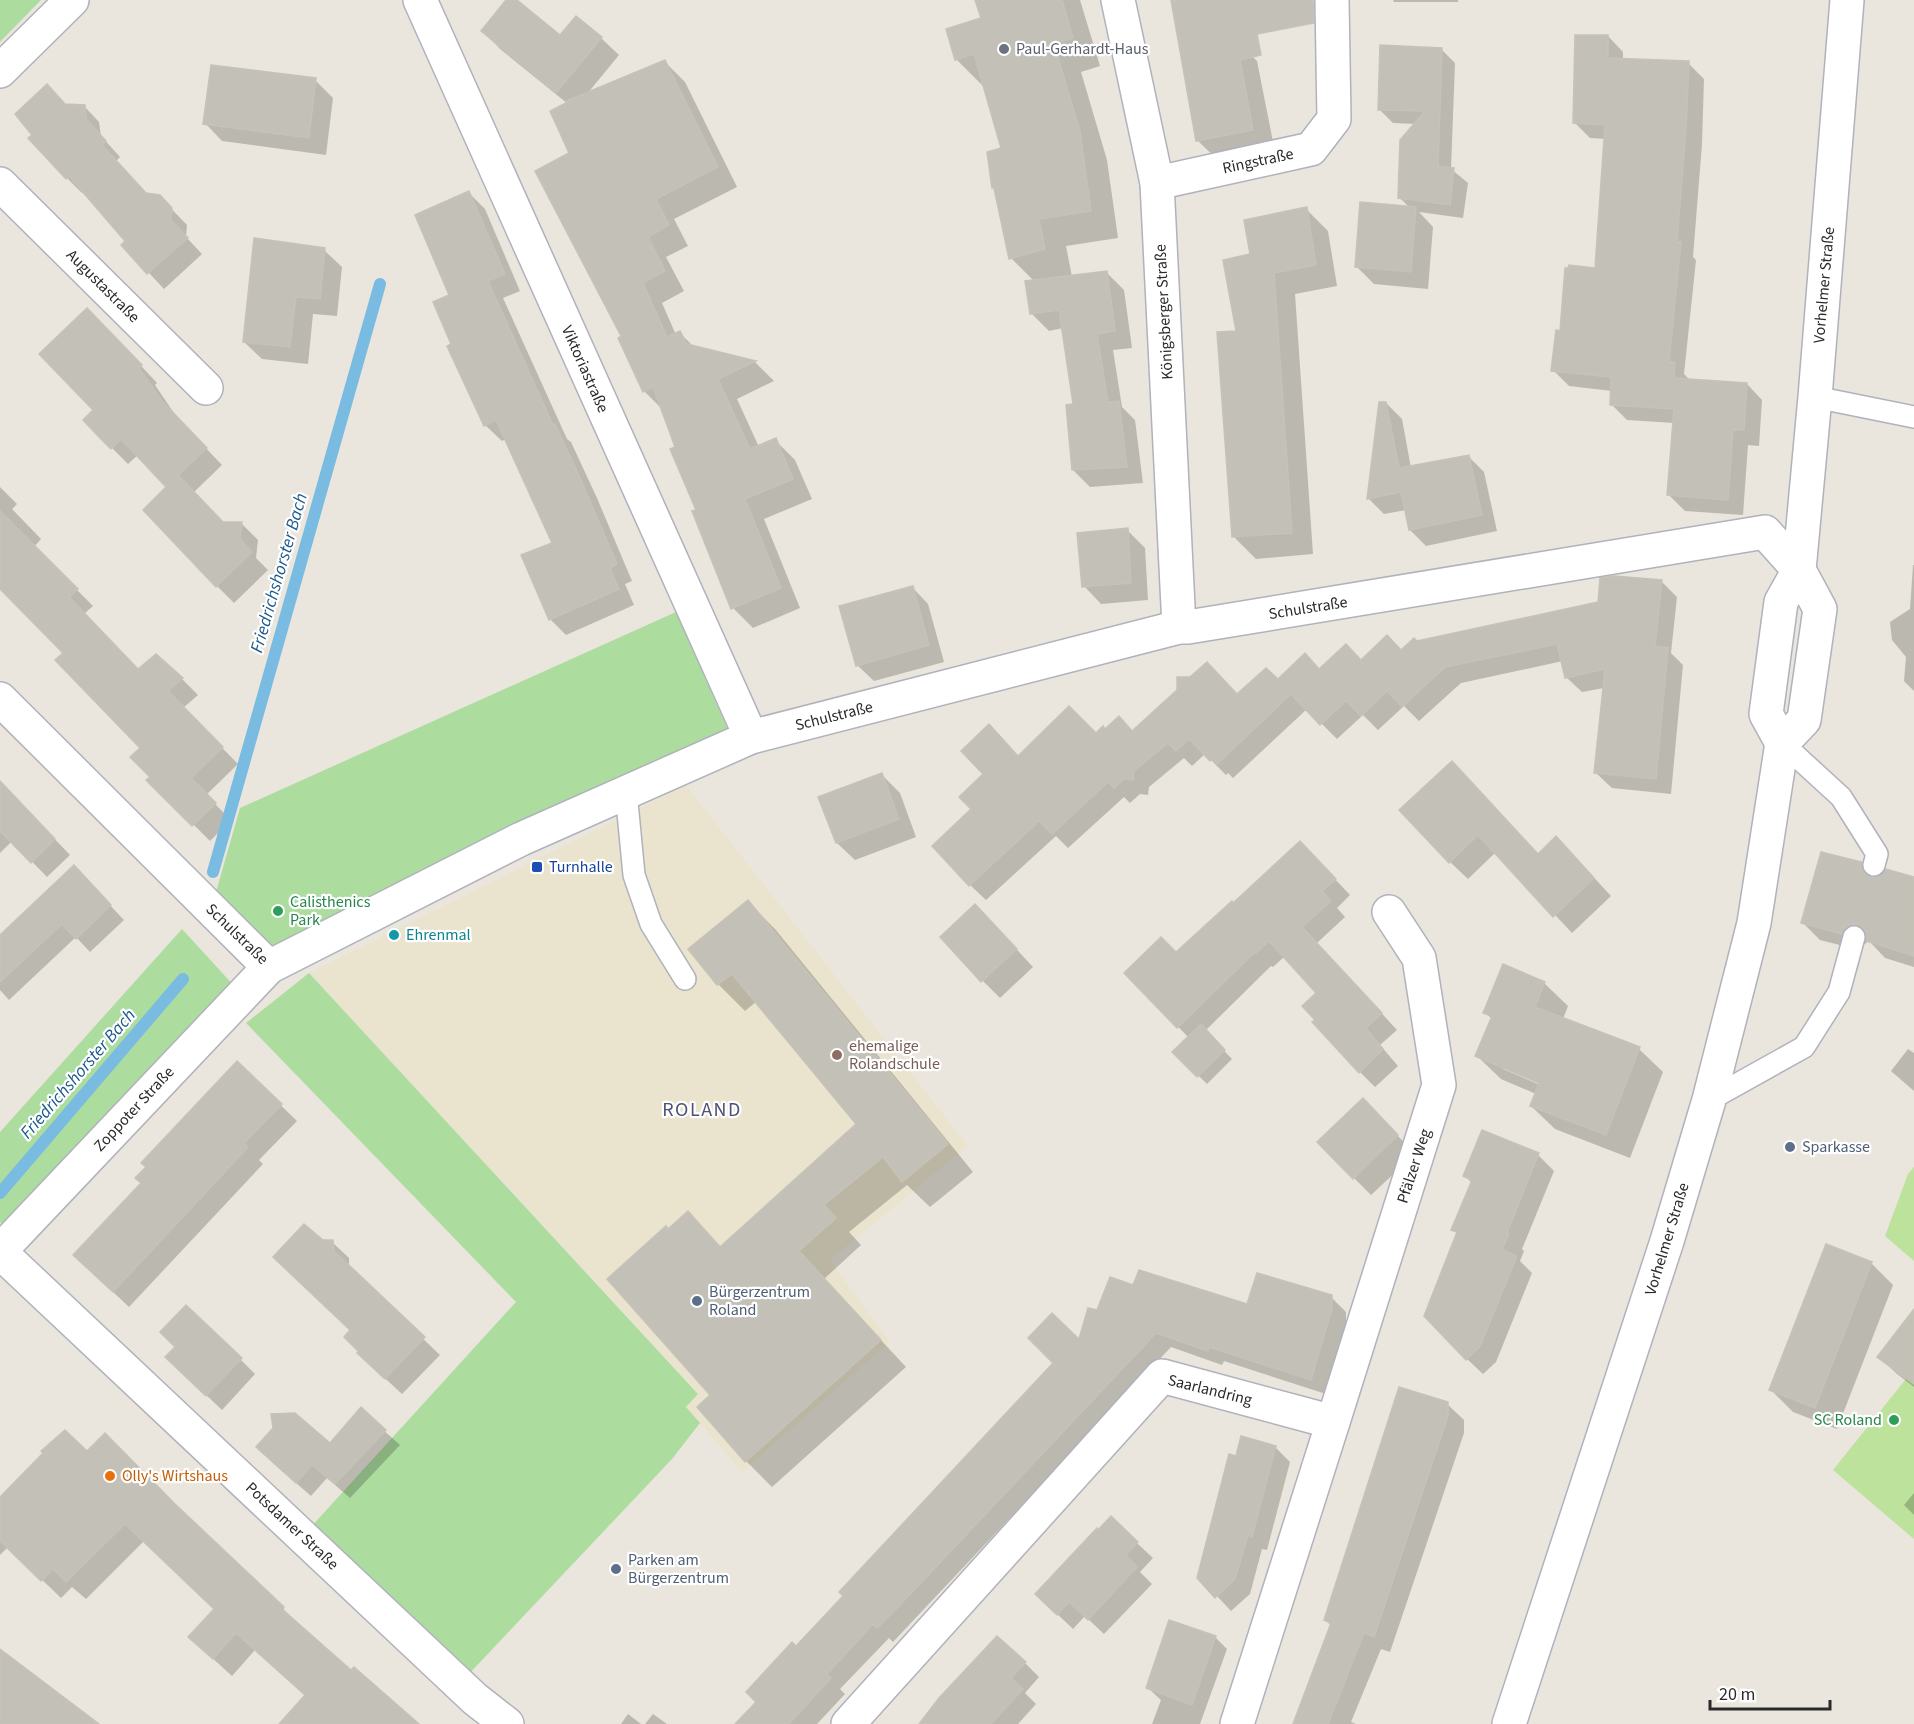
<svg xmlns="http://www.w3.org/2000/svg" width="1914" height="1724" viewBox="0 0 1914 1724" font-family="'Source Sans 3',sans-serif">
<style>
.education{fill:#eae4ce}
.green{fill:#addc9f}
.pitch{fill:#bce29b}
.shadow{fill:#0003;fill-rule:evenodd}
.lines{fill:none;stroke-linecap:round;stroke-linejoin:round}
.stream{stroke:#7abbe2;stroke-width:12}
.building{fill:#c3c0b8;stroke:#c6c2b7;stroke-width:1.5}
.service-casing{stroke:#b0b2bc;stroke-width:24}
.minor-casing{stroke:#b0b2bc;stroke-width:36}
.secondary-casing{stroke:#b0b2bc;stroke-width:36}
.service{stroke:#fff;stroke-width:21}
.minor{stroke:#fff;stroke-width:33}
.secondary{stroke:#fff;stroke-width:33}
.worship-dot{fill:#6b7280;stroke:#fff;stroke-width:2}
.transit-dot{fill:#1a4fb4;stroke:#fff;stroke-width:2}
.leisure-dot{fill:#2e9e5b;stroke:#fff;stroke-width:2}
.culture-dot{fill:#0f9aa8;stroke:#fff;stroke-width:2}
.education-dot{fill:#8d6e63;stroke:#fff;stroke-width:2}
.service-dot{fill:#5c6f8a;stroke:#fff;stroke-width:2}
.food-dot{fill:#e8710a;stroke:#fff;stroke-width:2}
.labels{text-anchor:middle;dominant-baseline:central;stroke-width:4.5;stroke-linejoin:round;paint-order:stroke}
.worship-label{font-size:16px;fill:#5b616d;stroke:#fff;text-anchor:start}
.street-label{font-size:16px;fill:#2a2a2a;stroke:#fff}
.transit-label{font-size:16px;fill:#164399;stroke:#fff;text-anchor:start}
.leisure-label{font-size:16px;fill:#27864d;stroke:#fff;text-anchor:start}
.culture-label{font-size:16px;fill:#0d838f;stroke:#fff;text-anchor:start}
.education-label{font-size:16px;fill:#785e54;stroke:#fff;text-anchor:start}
.service-label{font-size:16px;fill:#4e5e75;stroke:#fff;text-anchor:start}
.food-label{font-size:16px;fill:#c56008;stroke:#fff;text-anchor:start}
.water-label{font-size:18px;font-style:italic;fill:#1a598d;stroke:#fff}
.quarter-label{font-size:20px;letter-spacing:1.5px;fill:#4f5176;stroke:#fff}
</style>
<rect width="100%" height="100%" fill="#eae6dd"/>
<polygon class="education" points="686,785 968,1146 830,1260 890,1342 742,1472 686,1407 698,1393 309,973"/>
<g class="green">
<polygon points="0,0 41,0 0,42"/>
<polygon points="676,612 730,734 270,956 214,899 240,808"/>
<polygon points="182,929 236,988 7,1229 0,1222 0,1132"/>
<polygon points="309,973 698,1394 686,1407 700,1423 672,1459 467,1676 310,1528 516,1302 246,1023"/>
</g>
<g class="pitch">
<polygon points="1914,1167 1914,1261 1885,1236 1908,1174"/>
<polygon points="1914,1369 1914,1539 1833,1470"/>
</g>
<g class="shadow">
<polygon points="507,0 514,0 561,38 601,38 619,55 587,94 665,62 685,82 737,187 674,219 688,246 666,257 684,291 662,303 676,335 680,333 694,347 755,362 774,381 737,399 759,447 775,440 795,460 812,499 764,519 800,608 753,628 733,608 662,409 644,391 623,337 571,154 568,104 500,49 483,31"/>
<polygon points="977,0 1080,0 1100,66 1081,72 1107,160 1118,238 1066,246 1072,277 1107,273 1124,290 1132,348 1113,350 1122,407 1135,420 1143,483 1090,487 1073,470 1075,406 1063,328 1049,331 1032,314 1034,281 1011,258 996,191 993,187 1003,149 984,87 956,59 983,19"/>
<polygon points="1173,0 1261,0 1250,54 1257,61 1275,152 1220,162 1197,140"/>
<polygon points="1393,0 1458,0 1458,2 1394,2"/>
<polygon points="1608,36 1623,52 1623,60 1688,63 1704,79 1702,144 1693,257 1696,260 1684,374 1690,380 1747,384 1762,400 1759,446 1748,445 1743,515 1685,511 1669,495 1674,423 1627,420 1611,404 1612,391 1569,386 1553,370 1561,333 1596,269 1606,139 1590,138 1574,122"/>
<polygon points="1441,49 1455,63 1451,169 1468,183 1463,218 1419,212 1433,227 1428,289 1374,284 1356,266 1410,208 1400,198 1416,124 1393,123 1379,109"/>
<polygon points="315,80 333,98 326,155 222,141 205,123"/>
<polygon points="66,106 84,106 99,122 101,136 120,157 116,161 147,194 159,196 187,225 186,237 202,254 164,289 123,245 128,241 84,191 82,193 67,178"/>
<polygon points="469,193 485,209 520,291 503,298 567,439 571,442 597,498 632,581 625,584 634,605 566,635 550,619 554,543 506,439 502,441 485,425 453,345 451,296"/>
<polygon points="1306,209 1328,231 1337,286 1295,294 1313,554 1256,559 1234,537 1238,332 1252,255"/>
<polygon points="324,250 342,267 337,316 313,314 308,364 262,359 244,342"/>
<polygon points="104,326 157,383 155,385 178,419 222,465 193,493 223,523 241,523 258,540 256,558 268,570 234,603 217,586 168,487 138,455 128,464 100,436 95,410"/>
<polygon points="1386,403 1402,419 1411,468 1468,456 1484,472 1497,531 1426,546 1410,530 1406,510 1384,514 1368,498"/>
<polygon points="0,487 17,504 12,509 41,539 34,547 93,606 84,614 138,670 182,679 198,695 183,708 238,764 206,795 231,820 210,841 149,780 152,777 142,748 65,653 0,587"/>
<polygon points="1127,530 1145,548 1148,600 1101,604 1084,586"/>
<polygon points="1913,565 1914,565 1914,691 1904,681 1906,657 1892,640 1890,622 1910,609"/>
<polygon points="1662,582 1677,597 1671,653 1683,665 1671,794 1612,788 1596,773 1604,688 1582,692 1566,677 1563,661 1461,683 1419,721 1404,706 1378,730 1363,715 1337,739 1307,709 1233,778 1228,773 1226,775 1205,754 1192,766 1184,758 1149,787 1148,795 1140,794 1130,803 1124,797 1068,848 1056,836 986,900 970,885 973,809 1018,757 1105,731 1133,733 1278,681 1401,652 1417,643 1599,604"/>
<polygon points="912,587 928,604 944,662 874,681 857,665"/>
<polygon points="1452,763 1538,855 1574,856 1611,896 1572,933 1496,852 1468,879 1450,862"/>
<polygon points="882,775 900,793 916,837 855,860 837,843"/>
<polygon points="0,791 20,803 70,855 47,877 12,841 0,853"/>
<polygon points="1315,858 1350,895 1337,908 1345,917 1317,943 1397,1030 1380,1045 1398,1066 1375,1087 1360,1072 1317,1020 1318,993 1285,956 1273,967 1271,966 1205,1031 1232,1059 1207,1084 1174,1052 1189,1038 1126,973 1176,954 1234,905"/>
<polygon points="1861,864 1876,879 1914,879 1914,967 1885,958 1869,941 1862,946 1859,950 1820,940 1802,922"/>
<polygon points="87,881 124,920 90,952 76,937 9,1000 0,990 0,938"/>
<polygon points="748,902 775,929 973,1172 930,1207 907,1185 849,1232 861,1245 824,1279 906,1367 772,1487 746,1461 712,1395 668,1231 688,1213 721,1247 858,1125 757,1001 745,1011 718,984 690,950"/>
<polygon points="993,924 1033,967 1000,998 982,980"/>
<path d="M1544,983L1568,1006L1563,1019L1639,1049L1663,1072L1630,1158L1555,1129L1531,1106L1536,1094L1501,1079L1477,1056L1492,1019L1485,1012ZM1503,1066L1546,1084L1545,1087L1503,1069Z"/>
<polygon points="1908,1049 1914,1053 1914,1091 1891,1071"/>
<polygon points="237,1063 297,1121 259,1160 263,1164 129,1307 91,1271 143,1183"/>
<polygon points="1381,1118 1415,1154 1371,1195 1354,1178"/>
<polygon points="1538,1155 1554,1171 1522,1249 1524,1251 1520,1261 1532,1273 1496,1362 1483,1374 1467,1359 1458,1234 1453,1229 1472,1183 1465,1176"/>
<polygon points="322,1242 332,1242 349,1258 349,1268 440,1355 402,1394 376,1370 352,1331"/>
<polygon points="1871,1263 1893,1285 1837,1429 1793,1412 1771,1390"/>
<polygon points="1134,1287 1248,1306 1331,1297 1346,1312 1346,1324 1326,1394 1224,1361 1222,1365 1171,1347 893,1642 889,1638 840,1689 845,1694 817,1724 745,1724 758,1702 796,1648 1080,1342 1098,1312"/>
<polygon points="1914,1311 1914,1387 1897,1374 1879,1357"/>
<polygon points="177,1347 240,1359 255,1374 222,1410 182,1372"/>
<polygon points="1447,1404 1464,1420 1464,1433 1390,1652 1381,1649 1351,1722 1356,1724 1296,1724 1331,1626 1326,1620"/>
<polygon points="361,1410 400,1445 350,1498 327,1478 311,1496 272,1462 330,1445"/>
<polygon points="1242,1438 1276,1448 1290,1462 1267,1550 1262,1549 1250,1594 1231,1611 1217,1596 1237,1457"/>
<polygon points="87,1453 178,1509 302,1627 351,1672 416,1724 281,1724 306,1696 255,1650 232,1676 209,1655 216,1610 144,1541 86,1599 72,1587 61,1598 8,1547 0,1555 0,1499"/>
<polygon points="1914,1493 1914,1515 1904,1505"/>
<polygon points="1111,1519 1153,1558 1140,1572 1152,1584 1104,1634 1085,1616 1073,1629 1052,1609 1099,1532"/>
<polygon points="1170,1622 1216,1638 1227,1649 1200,1724 1152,1724 1161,1700 1148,1688"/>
<polygon points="1025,1663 1039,1677 1025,1693 1036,1704 1018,1724 921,1724"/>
<polygon points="628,1714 641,1724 621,1724"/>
<polygon points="653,1714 667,1724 645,1724"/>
</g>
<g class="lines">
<g class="stream">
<polyline points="213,872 380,284"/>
<polyline points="0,1193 183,979"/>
</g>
</g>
<g class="building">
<polygon points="506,0 517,0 560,35 576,16 602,37 556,93 481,31"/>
<polygon points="975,0 1062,0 1073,38 1054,44 1080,131 1091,211 1039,219 1045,249 1009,259 994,188 992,188 987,152 1001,148 974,54 955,60 946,29 981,18"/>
<polygon points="1171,0 1313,0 1314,23 1257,34 1261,55 1240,60 1253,130 1196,141"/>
<polygon points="1575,35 1608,35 1608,58 1689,61 1686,128 1677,242 1681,242 1669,362 1675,362 1674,378 1747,383 1744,430 1733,430 1728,500 1667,495 1674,409 1610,405 1611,377 1551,371 1556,330 1560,331 1565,268 1568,268 1569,265 1595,268 1605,125 1573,123"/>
<polygon points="1380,45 1442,48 1438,166 1454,168 1450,205 1398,198 1400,140 1425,111 1378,110"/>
<polygon points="665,60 718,167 656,199 669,225 648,237 665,271 643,283 667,337 680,331 687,344 756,361 718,379 750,449 776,438 793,479 745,499 781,588 731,609 692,511 696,510 670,449 675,447 653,387 643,392 618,338 621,336 535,171 569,153 550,111 568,102 566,101"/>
<polygon points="211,65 316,78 309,138 203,124"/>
<polygon points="47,84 65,104 85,105 86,119 106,141 102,145 146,193 160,195 172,208 171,220 188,238 147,274 121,245 125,241 69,176 66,179 28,138 32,135 15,114"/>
<polygon points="469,191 505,274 488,281 553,425 555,424 581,480 617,564 610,568 619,589 549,620 521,555 552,543 496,420 484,426 447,346 451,344 433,302 449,295 415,215"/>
<polygon points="1360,202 1416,207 1411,272 1355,267"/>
<polygon points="1307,207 1316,265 1274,273 1292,533 1232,537 1217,332 1236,331 1223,260 1250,254 1244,220"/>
<polygon points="254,238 325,248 320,299 296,297 290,347 243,342"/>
<polygon points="1107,271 1115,331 1097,334 1108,402 1119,401 1127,467 1072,470 1066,405 1073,404 1059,310 1030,314 1025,281"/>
<polygon points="87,308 142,365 139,368 162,401 207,448 166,487 121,439 111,449 99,437 83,420 93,410 39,354"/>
<polygon points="1379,402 1386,402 1399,468 1469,455 1482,515 1409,530 1401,492 1367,499"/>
<polygon points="178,475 223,522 242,522 240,539 252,552 216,587 143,510"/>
<polygon points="0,511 78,589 69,597 138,669 156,654 183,678 168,691 223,747 191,778 216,803 192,826 146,780 150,777 130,757 140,748 55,660 63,653 0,589"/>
<polygon points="1128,528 1131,583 1082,587 1077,533"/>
<polygon points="1614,576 1662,580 1655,646 1668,648 1656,779 1594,773 1605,669 1565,678 1557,644 1445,667 1402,707 1387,691 1361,716 1346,701 1320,725 1291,694 1217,764 1212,759 1210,761 1189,739 1176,751 1168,743 1134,771 1133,780 1124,779 1114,788 1108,782 1052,834 1039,821 969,886 932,846 971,809 959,797 983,774 961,751 989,724 1018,756 1069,706 1096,733 1103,726 1105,729 1119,716 1132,731 1177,690 1177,677 1190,677 1207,662 1237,694 1266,668 1278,679 1305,653 1319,669 1346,644 1361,660 1387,635 1401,650 1414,638 1417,641 1598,602 1600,578"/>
<polygon points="913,586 929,645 856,666 839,606"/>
<polygon points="1452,761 1538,854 1556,836 1594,878 1553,917 1478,835 1449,863 1399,810"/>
<polygon points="882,773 899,819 836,843 818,797"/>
<polygon points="0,781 55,839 31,863 0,831"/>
<polygon points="1300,841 1336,879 1322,891 1331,901 1302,927 1382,1013 1366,1028 1383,1049 1359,1073 1312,1022 1315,1020 1302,1006 1316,993 1269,941 1256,953 1255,952 1177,1028 1124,973 1161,937 1176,952 1232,901 1233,903"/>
<polygon points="1821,852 1862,862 1865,874 1871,877 1878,877 1886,869 1914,877 1914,956 1866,941 1866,933 1858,925 1850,925 1845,928 1842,934 1801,923"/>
<polygon points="74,865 111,905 76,939 62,924 0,982 0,935"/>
<polygon points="748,900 948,1144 902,1182 883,1157 824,1205 836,1218 799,1251 881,1340 745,1462 697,1407 710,1395 607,1279 666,1226 668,1229 688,1211 720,1247 856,1124 732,974 717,985 688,949"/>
<polygon points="975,904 1017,949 981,982 940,937"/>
<polygon points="1503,964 1545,982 1535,1007 1640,1047 1606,1135 1530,1106 1539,1083 1475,1056 1492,1016 1483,1013"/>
<polygon points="1201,1024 1225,1050 1197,1077 1172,1052"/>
<polygon points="237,1061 282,1104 244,1143 248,1147 113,1292 73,1255 141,1183 135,1178 146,1167 141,1163"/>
<polygon points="1363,1098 1398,1135 1353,1179 1317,1142"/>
<polygon points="1482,1130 1539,1153 1507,1233 1509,1234 1502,1250 1517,1256 1480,1346 1466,1360 1424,1316 1457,1232 1451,1230 1472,1180 1463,1176"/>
<polygon points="304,1224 323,1240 333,1240 334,1251 425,1337 385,1379 357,1353 359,1352 344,1337 350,1330 273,1257"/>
<polygon points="1826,1244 1872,1262 1815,1408 1769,1390"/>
<polygon points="1139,1270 1247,1304 1257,1273 1332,1295 1332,1309 1311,1380 1209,1347 1208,1351 1156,1333 901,1604 877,1628 873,1624 851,1648 827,1674 831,1678 789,1724 735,1724 756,1702 746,1692 792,1642 796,1646 843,1596 839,1592 1053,1363 1028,1338 1052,1313 1079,1339 1088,1308 1097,1310 1110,1277 1133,1285"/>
<polygon points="186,1305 242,1358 206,1396 165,1357 175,1347 160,1332"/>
<polygon points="1914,1309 1914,1384 1877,1357"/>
<polygon points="1399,1387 1448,1402 1448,1416 1374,1637 1364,1633 1328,1724 1293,1724 1331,1623 1324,1620"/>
<polygon points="361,1407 386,1430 335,1484 312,1465 296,1483 256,1447 273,1428 271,1414 295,1413 330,1443"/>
<polygon points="65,1430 87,1451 105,1433 175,1504 284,1607 283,1610 351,1670 354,1667 419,1724 279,1724 305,1695 236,1633 213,1659 188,1637 214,1609 125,1524 66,1582 53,1569 41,1581 0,1541 0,1497 43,1453 41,1451"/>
<polygon points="1241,1436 1276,1446 1252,1537 1248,1535 1235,1579 1215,1598 1197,1578 1229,1454 1236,1456"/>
<polygon points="1111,1516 1138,1542 1126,1555 1137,1567 1088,1620 1069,1602 1057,1615 1035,1594 1097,1528 1098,1530"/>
<polygon points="1169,1620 1216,1636 1192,1705 1146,1688"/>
<polygon points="997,1636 1026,1662 1011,1678 1023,1689 991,1724 919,1724 939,1698"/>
<polygon points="0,1649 99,1724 0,1724"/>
</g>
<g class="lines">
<defs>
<g id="service">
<polyline points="1815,397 1914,417"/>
<polyline points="1782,743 1841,797 1877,854 1874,865"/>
<polyline points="626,792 634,875 651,924 685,979"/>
<polyline points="1709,1100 1804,1047 1839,992 1854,937"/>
</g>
<g id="minor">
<polyline points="420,0 751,737"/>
<polyline points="1118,0 1157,183 1179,627"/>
<polyline points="0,71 72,0"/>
<polyline points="1157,183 1311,149 1334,119 1332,0"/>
<polyline points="0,184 206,388"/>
<polyline points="0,699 269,967"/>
<polyline points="0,1251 269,967 521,839 751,737 1179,627 1188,627 1765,532 1799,570"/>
<polyline points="0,1252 475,1699 507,1724"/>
<polyline points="1333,1422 1439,1085 1419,958 1389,912"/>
<polyline points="848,1724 1162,1376 1333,1422 1237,1724"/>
</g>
<g id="secondary">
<polyline points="1782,743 1766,714 1781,602 1799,570 1815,397 1847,0"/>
<polyline points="1509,1724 1667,1241 1709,1100 1754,923 1782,743 1804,720 1820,609 1799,570"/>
</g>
</defs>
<use href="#service" class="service-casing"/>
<use href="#minor" class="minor-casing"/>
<use href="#secondary" class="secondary-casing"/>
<use href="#service" class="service"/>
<use href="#minor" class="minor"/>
<use href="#secondary" class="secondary"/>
</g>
<circle class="worship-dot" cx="1004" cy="49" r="6"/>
<rect class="transit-dot" x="531" y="861" width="12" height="12" rx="3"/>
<g class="leisure-dot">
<circle cx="278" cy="911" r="6"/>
<circle cx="1894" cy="1420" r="6"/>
</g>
<circle class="culture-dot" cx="394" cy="935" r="6"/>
<circle class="education-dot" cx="837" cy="1055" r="6"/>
<g class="service-dot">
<circle cx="1790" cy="1147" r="6"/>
<circle cx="697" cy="1301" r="6"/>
<circle cx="616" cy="1569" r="6"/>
</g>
<circle class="food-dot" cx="110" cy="1476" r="6"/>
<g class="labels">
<g class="worship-label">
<text x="1016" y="49">Paul-Gerhardt-Haus</text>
</g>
<g class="street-label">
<text transform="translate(1258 161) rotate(-12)">Ringstraße</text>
<text transform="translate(1824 285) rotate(-85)">Vorhelmer Straße</text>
<text transform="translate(103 286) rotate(45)">Augustastraße</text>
<text transform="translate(1164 312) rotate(-93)">Königsberger Straße</text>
<text transform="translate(585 369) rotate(66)">Viktoriastraße</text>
<text transform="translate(1308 608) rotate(-9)">Schulstraße</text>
<text transform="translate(834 716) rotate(-14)">Schulstraße</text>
<text transform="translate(237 934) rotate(44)">Schulstraße</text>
<text transform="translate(134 1109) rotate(-47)">Zoppoter Straße</text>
<text transform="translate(1414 1166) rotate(-72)">Pfälzer Weg</text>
<text transform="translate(1667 1239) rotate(-73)">Vorhelmer Straße</text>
<text transform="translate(1210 1390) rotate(14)">Saarlandring</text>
<text transform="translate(292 1526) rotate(43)">Potsdamer Straße</text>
</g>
<g class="transit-label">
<text x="549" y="867">Turnhalle</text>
</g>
<g class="leisure-label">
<text x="290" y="902">Calisthenics<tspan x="290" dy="18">Park</tspan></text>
<text x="1882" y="1420" text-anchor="end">SC Roland</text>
</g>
<g class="culture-label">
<text x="406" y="935">Ehrenmal</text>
</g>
<g class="education-label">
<text x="849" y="1046">ehemalige<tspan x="849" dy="18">Rolandschule</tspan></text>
</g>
<g class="service-label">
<text x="1802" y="1147">Sparkasse</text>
<text x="709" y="1292">Bürgerzentrum<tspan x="709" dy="18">Roland</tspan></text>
<text x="628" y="1560">Parken am<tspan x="628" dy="18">Bürgerzentrum</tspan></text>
</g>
<g class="food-label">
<text x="122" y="1476">Olly's Wirtshaus</text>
</g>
<g class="water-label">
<text transform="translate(279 573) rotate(-74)">Friedrichshorster Bach</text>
<text transform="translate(78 1074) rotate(-49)">Friedrichshorster Bach</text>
</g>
<g class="quarter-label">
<text x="702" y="1110">ROLAND</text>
</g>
</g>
<path d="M1710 1700v9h120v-9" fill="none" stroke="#2a2a2a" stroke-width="3"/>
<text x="1719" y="1700" font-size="18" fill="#2a2a2a" stroke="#ffffff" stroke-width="4.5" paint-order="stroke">20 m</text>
</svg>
